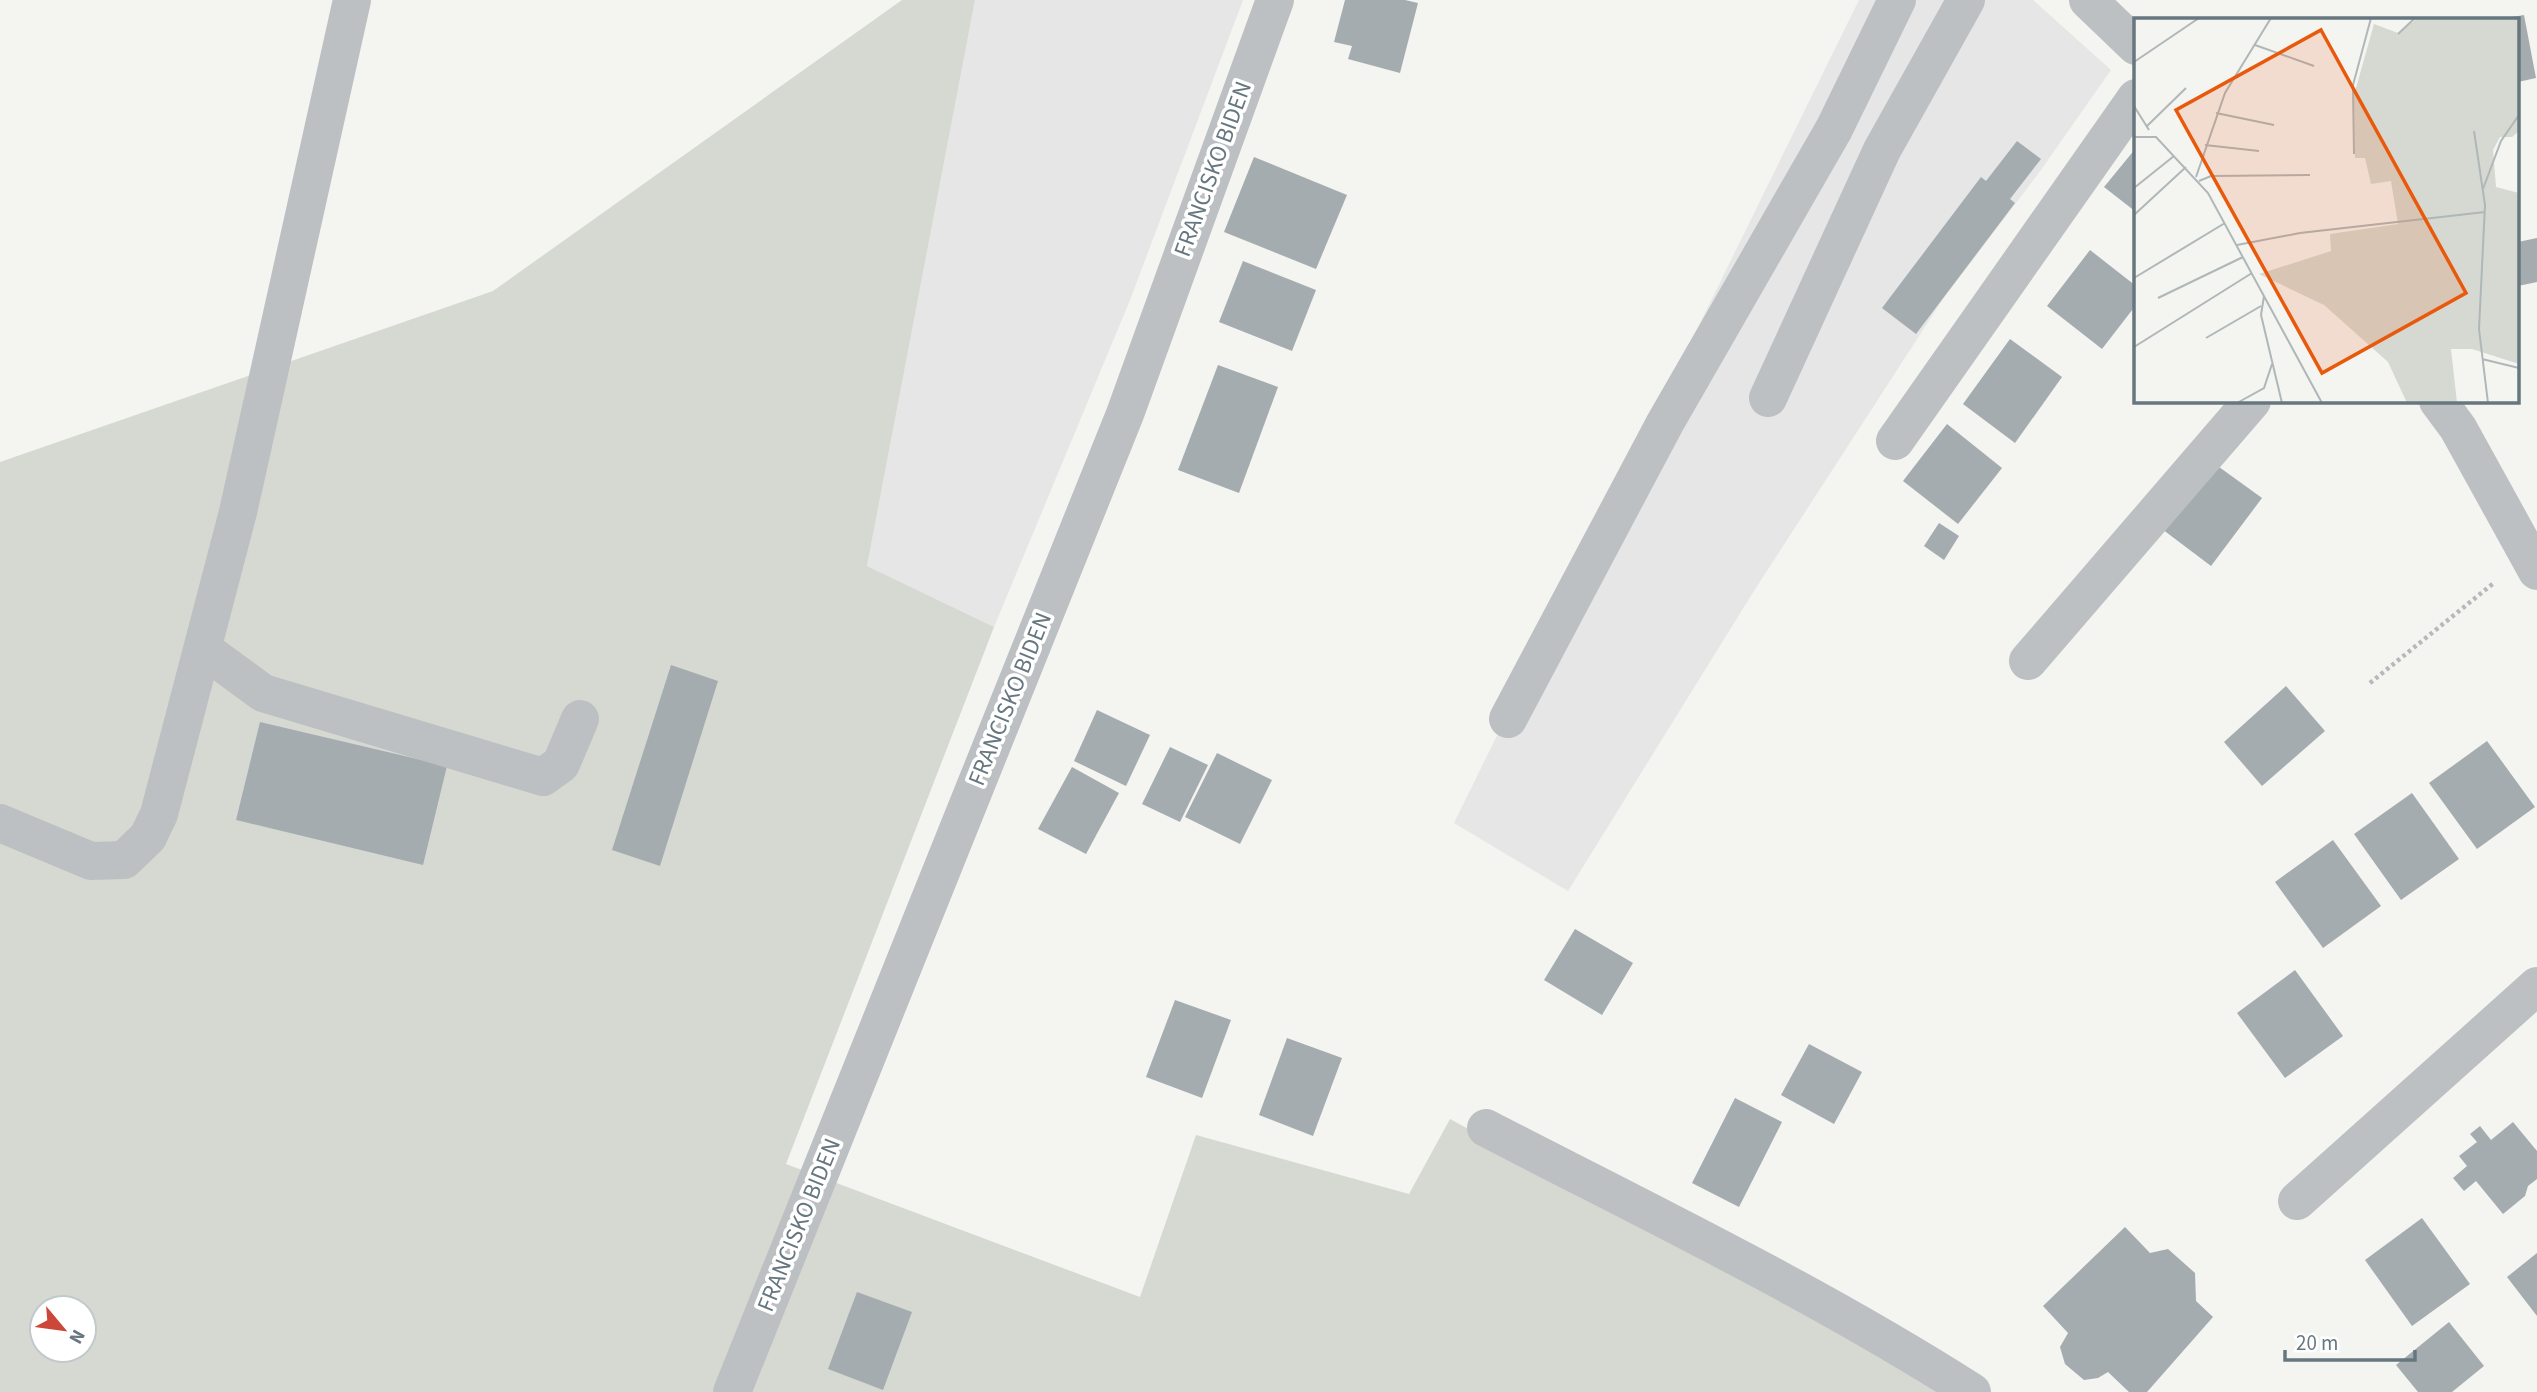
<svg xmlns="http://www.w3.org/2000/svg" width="2537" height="1392" viewBox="0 0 2537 1392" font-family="'Source Sans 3',sans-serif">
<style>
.built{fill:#e5e6e5}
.green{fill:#d5d9d1;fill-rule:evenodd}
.building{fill:#a4acb0}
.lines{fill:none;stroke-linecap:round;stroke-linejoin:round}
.path{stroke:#b6b9bb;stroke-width:4.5;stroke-dasharray:3.5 3.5;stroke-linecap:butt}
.minor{stroke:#bcc0c3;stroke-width:38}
.labels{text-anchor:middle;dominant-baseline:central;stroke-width:7;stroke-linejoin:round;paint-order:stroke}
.street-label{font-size:24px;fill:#67777f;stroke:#fff}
.inset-road{fill:none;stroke:#afb7b9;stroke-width:2}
.view{fill:#e8590c;fill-opacity:0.15;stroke:#e8590c;stroke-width:3.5}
.inset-edge{fill:none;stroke:#67777f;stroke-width:3.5}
</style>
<rect width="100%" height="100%" fill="#f4f4f1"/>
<g class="built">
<polygon points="975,0 1243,0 1130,300 994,627 867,566"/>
<polygon points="1859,0 2033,0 2111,70 2038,174 1943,299 1752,594 1568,891 1454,823"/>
</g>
<path class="green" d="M902,0H975L867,566L994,627L786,1164L1140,1297L1196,1135L1409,1194L1450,1119L1922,1373L1942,1392H0V462L493,291ZM42,1308H84V1350H42Z"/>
<g class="building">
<polygon points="1345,0 1405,0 1418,3 1400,73 1348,59 1352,46 1334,42"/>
<polygon points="2524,15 2536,78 2518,82 2518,19 2507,18"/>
<polygon points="2017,141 2041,159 2010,199 2015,203 1916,334 1882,308 1981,177 1986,181"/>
<polygon points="2136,148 2136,212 2104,187"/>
<polygon points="1254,157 1347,195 1316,269 1224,232"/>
<polygon points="2537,238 2537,282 2518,286 2518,242"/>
<polygon points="2090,250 2136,286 2136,305 2102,349 2047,306"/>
<polygon points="1243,261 1316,290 1292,351 1219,322"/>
<polygon points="2010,339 2062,377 2015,443 1963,404"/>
<polygon points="1218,365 1278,387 1239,493 1178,470"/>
<polygon points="1947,424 2002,468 1958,524 1903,481"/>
<polygon points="2208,459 2262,498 2211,566 2158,526"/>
<polygon points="1939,523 1959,536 1944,560 1924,546"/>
<polygon points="671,665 718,681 660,866 612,850"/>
<polygon points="2286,686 2325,731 2262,786 2224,742"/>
<polygon points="1097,710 1150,735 1126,786 1074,761"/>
<polygon points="260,722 447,766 423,865 236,820"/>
<polygon points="2487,741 2535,807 2477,849 2429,783"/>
<polygon points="1170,747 1208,765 1180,822 1142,804"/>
<polygon points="1217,753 1272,780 1240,844 1185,817"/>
<polygon points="1072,767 1119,793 1086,854 1038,829"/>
<polygon points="2412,793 2459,859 2401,900 2354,834"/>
<polygon points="2333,840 2381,906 2323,948 2275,882"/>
<polygon points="1575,929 1633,963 1602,1015 1544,980"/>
<polygon points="2295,970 2343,1036 2285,1078 2237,1013"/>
<polygon points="1175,1000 1231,1020 1202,1098 1146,1077"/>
<polygon points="1287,1038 1342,1058 1313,1136 1259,1115"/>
<polygon points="1809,1044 1862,1072 1834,1124 1781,1095"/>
<polygon points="1735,1098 1782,1122 1739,1207 1692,1183"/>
<polygon points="2513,1122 2537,1151 2537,1179 2528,1186 2525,1196 2503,1214 2476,1181 2464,1191 2453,1178 2467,1166 2459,1156 2477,1142 2470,1134 2480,1126 2491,1140"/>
<polygon points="2422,1218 2470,1284 2412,1326 2365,1260"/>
<polygon points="2125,1227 2150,1253 2168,1249 2195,1273 2196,1301 2213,1317 2147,1392 2129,1392 2108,1372 2098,1378 2084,1380 2065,1364 2060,1347 2068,1333 2043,1306"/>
<polygon points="2537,1253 2537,1316 2507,1277"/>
<polygon points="857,1292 912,1312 883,1390 828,1369"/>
<polygon points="2449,1322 2484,1366 2452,1392 2418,1392 2396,1365"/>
</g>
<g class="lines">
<polyline class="path" points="2370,683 2495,582"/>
<g class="minor">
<polyline points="2088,0 2136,46"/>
<polyline points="1768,398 1882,150 1966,0"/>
<polyline points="2438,401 2458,428 2537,571"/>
<polyline points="1895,441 2136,98"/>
<polyline points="203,649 263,693 543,777 561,764 580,719"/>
<polyline points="2028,661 2252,401"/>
<polyline points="1508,719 1665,423 1834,129 1897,0"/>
<polyline points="0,823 91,861 124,860 148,837 159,814 238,512 352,0"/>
<path d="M1486,1128C1650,1213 1817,1293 1972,1392"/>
<polyline points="2297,1201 2537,986"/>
<polyline points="732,1392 1125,414 1275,0"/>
</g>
</g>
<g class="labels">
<g class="street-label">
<text transform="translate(1213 169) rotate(-70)">FRANCISKO BIDEN</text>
<text transform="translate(1010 699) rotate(-68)">FRANCISKO BIDEN</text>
<text transform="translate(799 1225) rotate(-68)">FRANCISKO BIDEN</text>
</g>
</g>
<g transform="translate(2134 18)">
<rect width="385" height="385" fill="#f4f4f1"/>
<path d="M284,0H385V113L378,119H366L359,132L362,169L385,175V346L338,331H317L323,385H273L254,344L190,287L125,256L197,233L196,216L264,206L257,163L237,166L231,140H221L220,77L240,6L264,15Z" fill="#d5d9d1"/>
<path class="inset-road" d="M264,16L281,0M121,27L180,48M0,44L65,0M0,88L15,112M82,95L140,107M13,108L52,70M340,113L351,187L345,311L354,385M0,119H22L74,175L188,385M71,127L125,133M220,136L219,67L237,0M62,159L91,75L137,0M65,163L77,158L176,157M0,170L40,138M349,171L367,123L385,97M0,197L52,149M103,227L166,215L351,194M0,260L91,205M130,278L127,297L148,385M24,280L109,239M72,320L127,288M0,329L118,255M348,341L385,350M103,385L130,370L138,346"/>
<path class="view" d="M187,12L332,275L188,355L42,92Z"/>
<rect width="385" height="385" class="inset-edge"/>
</g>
<g transform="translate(63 1329) rotate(119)"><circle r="33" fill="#ffffff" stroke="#c2c9cc" stroke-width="2"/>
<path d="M0-5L12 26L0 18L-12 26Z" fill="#cd4739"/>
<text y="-10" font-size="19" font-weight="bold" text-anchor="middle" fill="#67777f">N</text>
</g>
<path d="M2285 1350v10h130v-10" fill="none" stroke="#67777f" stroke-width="3.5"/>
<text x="2296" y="1350" font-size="21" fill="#67777f" stroke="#ffffff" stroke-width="5" paint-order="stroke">20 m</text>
</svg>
